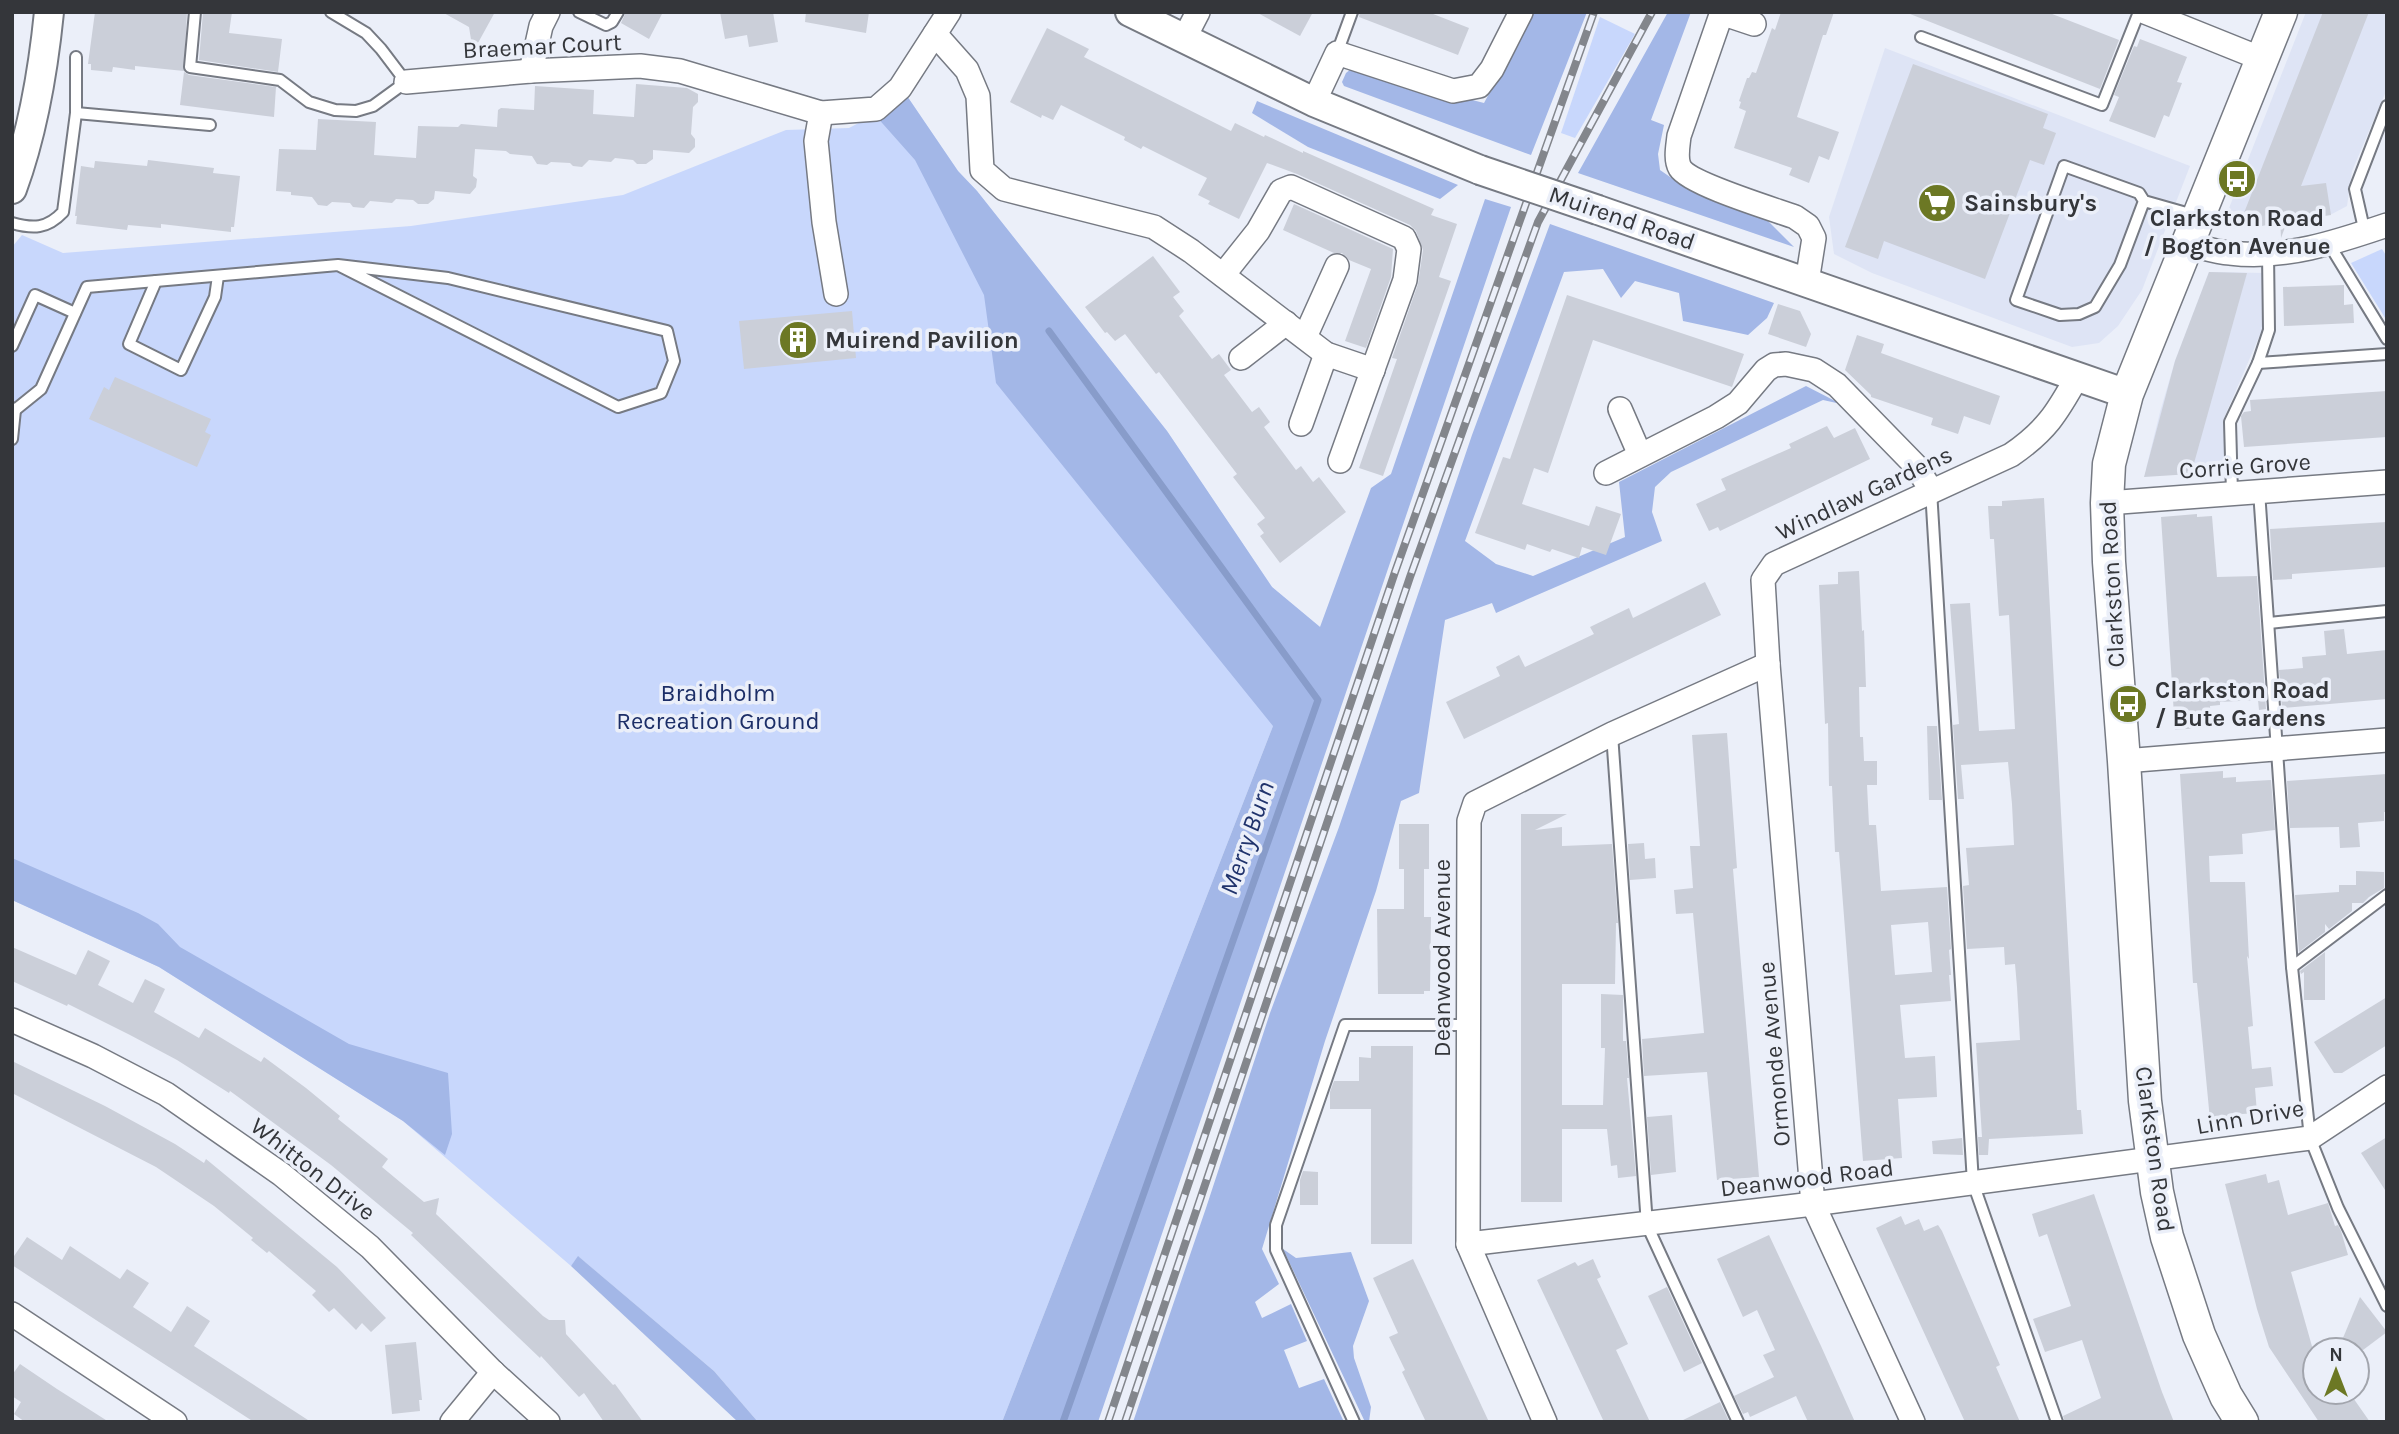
<svg xmlns="http://www.w3.org/2000/svg" width="2399" height="1434" viewBox="0 0 2399 1434" font-family="Karla,sans-serif">
<style>
.built{fill:#dee4f5}
.green{fill:#c8d7fc}
.forest{fill:#a3b7e7}
.lines{fill:none;stroke-linecap:round;stroke-linejoin:round}
.stream{stroke:#889cca;stroke-width:7}
.building{fill:#cbcfd9;fill-rule:evenodd}
.service-casing{stroke:#767a83;stroke-width:14}
.minor-casing{stroke:#767a83;stroke-width:26}
.tertiary-casing{stroke:#767a83;stroke-width:32}
.secondary-casing{stroke:#767a83;stroke-width:35}
.service{stroke:#fff;stroke-width:10}
.minor{stroke:#fff;stroke-width:23}
.tertiary{stroke:#fff;stroke-width:28}
.secondary{stroke:#fff;stroke-width:32}
.rail-casing{stroke:#83868c;stroke-width:8}
.rail{stroke:#ebeff9;stroke-width:5;stroke-dasharray:16;stroke-linecap:butt}
.tertiary-bridge-casing{stroke:#767a83;stroke-width:32;stroke-linecap:butt}
.tertiary-bridge{stroke:#fff;stroke-width:28}
.labels{text-anchor:middle;dominant-baseline:central;stroke-width:7;stroke-linejoin:round;paint-order:stroke}
.street-label{font-size:24px;fill:#34363a;stroke:#ebeff9}
.poi-label{font-size:24px;font-weight:bold;fill:#34363a;stroke:#ebeff9;text-anchor:start}
.park-label{font-size:24px;fill:#1c2e67;stroke:#ebeff9}
.water-label{font-size:26px;font-style:italic;fill:#20336c;stroke:#ebeff9}
</style>
<rect width="100%" height="100%" fill="#ebeff9"/>
<g class="built">
<polygon points="2306,12 2387,12 2387,89 2352,171 2347,206 2332,214 2237,229 2222,226"/>
<polygon points="1885,48 2190,166 2142,290 2118,326 2099,343 2072,347 1872,273 1834,254 1829,217"/>
<polygon points="2209,272 2266,273 2262,330 2224,418 2224,469 2150,476 2146,469 2160,412 2175,361"/>
</g>
<g class="green">
<polygon points="1600,17 1635,34 1575,138 1561,133"/>
<polygon points="907,96 958,171 977,191 1167,431 1272,587 1320,627 1273,726 1002,1422 758,1422 714,1371 579,1257 571,1266 403,1121 159,967 12,900 12,247 22,235 63,253 411,226 623,195 786,130 849,128 892,106"/>
<polygon points="2382,249 2387,257 2387,321 2351,263"/>
</g>
<g class="forest">
<polygon points="1533,12 1587,12 1531,155 1344,86 1342,82 1346,73 1351,69 1484,103"/>
<polygon points="1668,12 1691,12 1651,120 1664,125 1658,154 1660,170 1673,179 1757,210 1794,247 1578,173"/>
<polygon points="907,96 958,171 977,191 1167,431 1272,587 1320,627 1371,488 1391,474 1485,199 1511,207 1098,1422 1002,1422 1273,726 996,383 984,295 915,160 875,115"/>
<polygon points="1257,101 1458,185 1440,199 1308,147 1252,113"/>
<polygon points="1550,224 1774,303 1767,318 1748,335 1683,321 1679,293 1635,281 1621,298 1603,269 1564,272 1465,541 1496,564 1533,576 1625,537 1619,482 1806,386 1841,404 1823,400 1671,472 1655,487 1652,512 1662,541 1496,613 1492,603 1445,620 1419,793 1401,801 1376,891 1325,1041 1262,1249 1279,1284 1255,1302 1262,1318 1291,1304 1307,1341 1284,1350 1299,1388 1324,1379 1344,1422 1133,1422 1206,1208 1270,1013 1339,827 1472,435"/>
<polygon points="12,858 138,913 158,924 180,947 349,1044 448,1073 452,1134 445,1155 403,1121 159,967 12,900"/>
<polygon points="1283,1249 1296,1258 1351,1252 1369,1301 1353,1346 1354,1358 1371,1407 1369,1422 1365,1422"/>
<polygon points="578,1256 714,1371 758,1422 738,1422 571,1266"/>
</g>
<g class="lines">
<polyline class="stream" points="1049,331 1318,700 1063,1422"/>
</g>
<g class="building">
<polygon points="95,12 187,12 184,71 135,66 135,70 113,67 112,72 91,70 91,64 88,64"/>
<polygon points="203,12 232,12 229,33 282,39 278,72 199,60"/>
<polygon points="442,12 495,12 473,52 469,27"/>
<polygon points="626,12 663,12 649,39 621,23"/>
<polygon points="720,12 773,12 778,42 749,47 747,35 725,39"/>
<polygon points="806,12 869,12 866,33 805,22"/>
<polygon points="1256,12 1313,12 1300,36"/>
<polygon points="1360,12 1428,12 1469,28 1458,55 1359,17"/>
<polygon points="1781,12 1834,12 1826,35 1823,35 1797,117 1839,132 1829,160 1819,156 1809,183 1789,175 1792,168 1734,148 1746,111 1739,108 1741,102 1739,101 1747,78 1749,78 1752,72 1756,73 1772,28 1775,30"/>
<polygon points="1905,12 2047,12 2119,40 2100,89"/>
<polygon points="2323,12 2369,12 2301,186 2326,183 2331,215 2287,222 2281,238 2280,214 2276,223 2262,226 2242,218"/>
<polygon points="1047,28 1089,49 1084,57 1231,131 1235,123 1264,137 1265,135 1303,153 1303,151 1434,209 1431,215 1457,224 1439,277 1451,281 1383,476 1359,468 1397,359 1392,358 1418,284 1423,250 1416,231 1410,225 1297,174 1267,163 1239,219 1208,204 1210,201 1198,195 1207,178 1143,146 1141,149 1124,140 1125,137 1061,105 1053,120 1042,115 1041,118 1010,102"/>
<polygon points="2140,39 2187,57 2177,82 2182,83 2169,117 2164,115 2155,138 2109,121 2119,97 2114,95 2134,46 2137,47"/>
<polygon points="1913,64 2048,114 2043,128 2056,133 2044,165 2030,160 1985,279 1884,241 1878,259 1845,247"/>
<polygon points="184,72 189,75 276,87 274,117 180,105"/>
<polygon points="636,84 687,88 698,94 698,102 693,107 691,134 695,139 695,147 689,153 653,150 653,159 646,164 637,164 633,160 615,158 611,162 589,160 582,167 573,166 570,163 551,162 547,165 537,164 532,156 510,154 506,151 475,149 473,176 477,179 476,187 470,194 435,191 434,199 428,204 418,204 413,200 396,199 392,203 370,201 364,208 353,207 350,203 332,202 327,206 318,205 312,197 291,195 291,192 276,191 279,149 316,150 318,119 376,122 374,155 416,158 418,126 458,127 461,124 497,127 498,110 501,108 534,110 535,86 594,90 593,114 634,117"/>
<polygon points="148,160 214,168 213,173 240,176 234,227 231,227 231,232 161,224 161,228 128,225 127,230 76,224 77,216 75,216 81,166 94,168 95,161 147,166"/>
<polygon points="1294,204 1393,249 1391,277 1366,348 1345,341 1371,269 1349,260 1342,253 1334,253 1283,230"/>
<polygon points="1153,256 1180,292 1173,297 1184,311 1179,316 1212,359 1219,354 1231,370 1224,375 1252,412 1259,407 1270,422 1264,427 1296,470 1301,466 1313,482 1319,477 1346,512 1280,563 1260,536 1264,533 1257,524 1265,518 1233,477 1237,474 1159,372 1156,374 1125,334 1115,341 1107,332 1105,333 1085,307"/>
<polygon points="2209,272 2247,273 2191,474 2144,477 2175,361"/>
<polygon points="2344,285 2344,305 2353,304 2354,323 2284,326 2283,287"/>
<polygon points="1567,295 1744,354 1732,387 1593,340 1548,473 1534,468 1522,504 1589,526 1596,506 1621,514 1606,555 1582,547 1579,558 1552,549 1550,552 1527,544 1525,550 1475,533 1503,457 1510,459"/>
<polygon points="1778,304 1800,311 1811,334 1806,347 1768,334"/>
<polygon points="852,311 856,358 744,369 739,321"/>
<polygon points="1857,335 1884,344 1881,353 2000,396 1990,425 1964,416 1958,434 1931,425 1933,418 1871,397 1871,395 1845,370"/>
<polygon points="115,377 211,419 205,432 211,435 197,467 89,419 104,387 109,390"/>
<polygon points="2387,391 2387,437 2244,447 2241,416 2244,412 2251,411 2250,400"/>
<polygon points="1827,426 1834,438 1855,428 1870,459 1720,531 1718,527 1709,531 1696,504 1726,490 1721,479 1791,448 1789,444"/>
<polygon points="2044,498 2077,1110 2081,1110 2083,1134 1989,1139 1988,1155 1979,1155 1978,1137 1982,1137 1976,1043 2020,1040 2017,987 2015,964 2005,965 2004,947 1967,949 1963,886 1969,885 1966,848 2014,845 2012,804 2008,762 1961,765 1964,799 1958,799 1953,725 1959,724 1950,604 1970,603 1979,731 2015,729 2009,615 1999,616 1994,539 1990,539 1988,506 2002,506 2002,501"/>
<polygon points="2197,514 2197,517 2212,516 2217,577 2257,576 2266,709 2259,710 2258,700 2220,702 2220,705 2210,706 2211,727 2175,730 2161,517"/>
<polygon points="2387,522 2387,567 2292,574 2292,579 2273,580 2270,529"/>
<path d="M1859,571L1862,631L1864,630L1866,687H1859L1860,737H1863L1864,761H1877V785H1867L1869,825H1876L1881,891L1947,887L1951,949L1949,950L1951,975H1949L1951,1001L1900,1005L1905,1058L1935,1056L1937,1097L1898,1099L1902,1158L1863,1161L1839,852H1835L1832,786H1829L1828,723L1825,724L1819,585L1838,584V572ZM1928,922L1932,972L1895,975L1891,925Z"/>
<polygon points="1705,582 1721,615 1464,739 1446,702 1500,676 1496,667 1519,655 1525,667 1594,634 1590,627 1629,608 1633,618"/>
<polygon points="2344,629 2347,654 2387,650 2387,699 2282,708 2279,670 2303,668 2302,657 2326,655 2324,631"/>
<polygon points="1927,726 1937,726 1942,800 1929,800"/>
<polygon points="1727,733 1737,868 1733,869 1759,1177 1717,1180 1707,1072 1644,1076 1642,1039 1704,1033 1693,913 1676,914 1674,890 1693,888 1690,846 1700,846 1692,735"/>
<polygon points="2223,771 2223,778 2236,777 2236,782 2271,780 2275,830 2242,834 2243,854 2209,856 2210,882 2245,882 2249,959 2247,956 2253,1026 2248,1027 2252,1069 2271,1067 2273,1086 2255,1088 2257,1113 2242,1114 2242,1117 2210,1120 2197,983 2193,983 2180,774"/>
<polygon points="2387,774 2387,812 2384,812 2384,821 2358,823 2360,847 2340,848 2339,827 2290,828 2287,781"/>
<polygon points="1521,814 1567,814 1535,830 1562,827 1562,846 1612,844 1618,923 1616,923 1615,984 1562,984 1562,1105 1603,1105 1605,1048 1601,1048 1601,994 1623,995 1623,1041 1626,1041 1629,1078 1627,1078 1636,1176 1618,1178 1617,1165 1611,1166 1607,1129 1562,1129 1562,1202 1521,1202"/>
<polygon points="1399,824 1429,824 1429,869 1424,869 1424,917 1431,917 1430,991 1424,991 1424,994 1378,994 1377,909 1404,909 1404,869 1399,869"/>
<polygon points="1644,843 1645,859 1655,858 1656,878 1630,880 1628,844"/>
<polygon points="2356,871 2384,872 2384,888 2369,897 2363,903 2352,903 2352,911 2329,929 2325,924 2325,932 2299,952 2295,895 2339,892 2339,885 2356,885"/>
<polygon points="12,947 76,975 88,950 110,961 98,985 133,1003 145,979 165,989 154,1012 199,1038 205,1028 261,1062 264,1057 306,1088 340,1116 338,1119 388,1159 382,1167 424,1202 439,1198 436,1214 543,1316 549,1320 565,1320 566,1334 613,1385 615,1384 643,1422 604,1422 584,1393 579,1397 541,1356 540,1358 411,1235 413,1233 331,1165 230,1091 229,1093 177,1060 130,1035 68,1004 67,1006 12,981"/>
<polygon points="2325,952 2325,1000 2304,1000 2304,972 2301,974 2300,971"/>
<polygon points="2387,997 2387,1045 2342,1073 2334,1073 2314,1042"/>
<polygon points="1371,1046 1413,1046 1412,1244 1371,1244 1371,1109 1330,1109 1330,1092 1334,1081 1359,1081 1359,1057 1371,1058"/>
<polygon points="12,1061 105,1106 175,1144 204,1163 206,1159 337,1267 386,1318 371,1332 362,1323 356,1330 334,1308 329,1312 312,1295 316,1291 269,1251 267,1253 251,1240 253,1238 214,1206 156,1167 12,1093"/>
<polygon points="1672,1115 1676,1172 1651,1175 1647,1117"/>
<polygon points="2387,1137 2387,1193 2361,1153"/>
<polygon points="1962,1138 1963,1155 1933,1154 1932,1141"/>
<polygon points="1303,1171 1318,1172 1318,1205 1300,1205 1300,1180"/>
<polygon points="2266,1174 2268,1183 2279,1180 2288,1215 2328,1203 2335,1226 2338,1225 2341,1231 2348,1255 2291,1272 2315,1357 2315,1392 2349,1392 2370,1422 2319,1422 2269,1347 2257,1309 2225,1184"/>
<polygon points="2094,1194 2162,1392 2174,1422 2065,1422 2063,1416 2101,1398 2082,1340 2045,1352 2033,1319 2071,1306 2047,1234 2039,1237 2032,1214"/>
<polygon points="1901,1216 1905,1225 1919,1219 1924,1231 1938,1225 1942,1231 2000,1365 1996,1367 2020,1422 1965,1422 1876,1228"/>
<polygon points="1769,1235 1821,1346 1855,1422 1808,1422 1796,1396 1750,1417 1748,1412 1743,1414 1734,1396 1774,1377 1763,1355 1775,1350 1757,1310 1743,1317 1717,1259"/>
<polygon points="27,1237 62,1260 70,1246 120,1279 127,1269 149,1283 133,1307 171,1332 187,1306 210,1321 194,1346 311,1422 254,1422 99,1322 12,1265 12,1259"/>
<polygon points="1413,1259 1475,1392 1489,1422 1426,1422 1402,1372 1405,1370 1389,1337 1398,1333 1373,1278"/>
<polygon points="1593,1259 1601,1277 1597,1279 1628,1344 1616,1350 1650,1422 1604,1422 1537,1280 1575,1262 1578,1266"/>
<polygon points="1667,1287 1702,1363 1684,1372 1648,1296"/>
<polygon points="2360,1297 2387,1332 2363,1350 2338,1350"/>
<polygon points="416,1342 422,1400 419,1400 420,1411 392,1414 385,1345"/>
<polygon points="20,1364 57,1389 109,1422 25,1422 14,1414 21,1402 12,1396 12,1375"/>
<polygon points="1720,1402 1729,1421 1679,1422"/>
</g>
<g class="lines">
<defs>
<g id="service">
<polyline points="195,12 190,67 280,80 309,102 335,110 356,111 373,106 406,82 381,49 366,33 331,12"/>
<polyline points="579,12 606,25 612,22 618,12"/>
<polyline points="1921,37 2102,105 2139,12"/>
<polyline points="1337,53 1352,12"/>
<polyline points="76,113 210,125"/>
<polyline points="2144,201 2120,265 2095,307 2079,314 2060,315 2016,300 2064,166 2139,193 2144,201 2197,216"/>
<path d="M12,223C33,229 47,229 63,212L76,113V57"/>
<polyline points="2365,233 2355,189 2387,106"/>
<polyline points="2329,244 2387,339"/>
<polyline points="156,281 129,344 181,370 215,297 218,276"/>
<polyline points="12,346 35,295 75,313"/>
<polyline points="2258,363 2387,354"/>
<polyline points="12,408 15,410 41,389 87,287 338,265 448,278 667,331 674,361 661,393 618,407 338,265"/>
<polyline points="12,439 15,410"/>
<polyline points="1931,490 1973,1183 2057,1422"/>
<polyline points="2259,491 2292,967 2310,1138 2338,1208 2387,1306"/>
<polyline points="2232,493 2230,422 2258,363 2269,330 2268,254"/>
<polyline points="2269,623 2387,611"/>
<polyline points="1612,734 1647,1225 1738,1422"/>
<polyline points="2292,967 2387,895"/>
<polyline points="1354,1422 1276,1250 1276,1225 1345,1025 1468,1025"/>
</g>
<g id="minor">
<path d="M1722,12L1679,136C1678,146 1675,159 1680,168C1690,184 1773,209 1795,217L1808,226L1814,238L1807,282"/>
<polyline points="2145,12 2262,59"/>
<polyline points="1721,13 1754,24"/>
<polyline points="935,34 967,70 978,96 982,170 1004,189 1154,227 1191,251 1326,354 1373,370"/>
<polyline points="1184,39 1198,12"/>
<polyline points="531,71 541,26 548,12"/>
<polyline points="406,82 531,71 640,66 680,71 821,113 876,109 900,88 949,12"/>
<polyline points="1314,102 1337,53 1453,91 1479,86 1492,69 1521,12"/>
<polyline points="821,113 816,141 824,222 836,294"/>
<path d="M2187,244C2201,247 2216,252 2230,253C2283,260 2337,242 2387,225"/>
<polyline points="1223,275 1258,231 1281,191 1291,187 1404,238 1409,249 1405,280 1340,461"/>
<polyline points="1305,337 1337,266"/>
<polyline points="1241,358 1286,323"/>
<polyline points="1620,409 1640,455"/>
<polyline points="1301,424 1326,354"/>
<polyline points="1606,473 1716,417 1738,403 1766,370 1774,365 1786,364 1814,370 1837,385 1916,466 1931,490"/>
<polyline points="2107,503 2387,482"/>
<polyline points="2124,761 2387,740"/>
<polyline points="12,1020 93,1056 166,1094 281,1174 370,1247 493,1372 548,1422"/>
<polyline points="1468,1244 1813,1204 2310,1138 2387,1087"/>
<polyline points="12,1314 175,1422"/>
<polyline points="452,1422 493,1372"/>
<polyline points="1545,1422 1468,1244 1469,821 1475,803 1612,734 1768,664"/>
<path d="M1913,1422L1813,1204L1768,664L1763,580L1774,564L2011,455C2046,431 2057,413 2077,377"/>
</g>
<g id="tertiary">
<polyline points="1130,12 1314,102 1480,170"/>
<path d="M12,189C33,132 43,72 49,12"/>
<polyline points="1598,210 2127,394"/>
</g>
<polyline id="secondary" points="2242,1422 2226,1396 2199,1335 2167,1237 2157,1192 2145,1101 2124,761 2109,562 2107,503 2109,464 2127,394 2281,12"/>
</defs>
<use href="#service" class="service-casing"/>
<use href="#minor" class="minor-casing"/>
<use href="#tertiary" class="tertiary-casing"/>
<use href="#secondary" class="secondary-casing"/>
<use href="#service" class="service"/>
<use href="#minor" class="minor"/>
<use href="#tertiary" class="tertiary"/>
<use href="#secondary" class="secondary"/>
<defs>
<g id="rail">
<polyline points="1108,1422 1395,572 1594,12"/>
<polyline points="1125,1422 1410,577 1538,222 1652,12"/>
</g>
</defs>
<use href="#rail" class="rail-casing"/>
<use href="#rail" class="rail"/>
<defs>
<polyline id="tertiary-bridge" points="1480,170 1598,210"/>
</defs>
<use href="#tertiary-bridge" class="tertiary-bridge-casing"/>
<use href="#tertiary-bridge" class="tertiary-bridge"/>
</g>
<defs>
<symbol id="bus-disc" viewBox="-11 -11 22 22"><circle r="9.5" fill="#6c7824" stroke="#ebeff9"/><path d="M-5-6H5V4H4V6H2V4H-2V6H-4V4H-5ZM-3.5-4V0h7V-4ZM-3.5 1.2v1.5H-2V1.2ZM2 1.2v1.5H3.5V1.2Z" fill="#fff"/></symbol>
<symbol id="supermarket-disc" viewBox="-11 -11 22 22"><circle r="9.5" fill="#6c7824" stroke="#ebeff9"/><path d="M-6-5.5h2.5l.6 2H6L4.5 2H-2.5L-4.4-4H-6ZM-1.5 3.2a1.3 1.3 0 1 0 .1 0ZM3 3.2a1.3 1.3 0 1 0 .1 0Z" fill="#fff"/></symbol>
<symbol id="building-disc" viewBox="-11 -11 22 22"><circle r="9.5" fill="#6c7824" stroke="#ebeff9"/><path d="M-4-6H4V6H1V3H-1V6H-4ZM-2.5-4.3h1.7v1.8h-1.7ZM.8-4.3h1.7v1.8H.8ZM-2.5-1h1.7V.8h-1.7ZM.8-1h1.7V.8H.8Z" fill="#fff"/></symbol>
</defs>
<g fill-rule="evenodd">
<use href="#bus-disc" x="2215" y="157" width="44" height="44"/>
<use href="#supermarket-disc" x="1915" y="181" width="44" height="44"/>
<use href="#building-disc" x="776" y="318" width="44" height="44"/>
<use href="#bus-disc" x="2106" y="682" width="44" height="44"/>
</g>
<g class="labels">
<g class="street-label">
<text transform="translate(542 46) rotate(-3)">Braemar Court</text>
<text transform="translate(1622 218) rotate(19)">Muirend Road</text>
<text transform="translate(2245 466) rotate(-4)">Corrie Grove</text>
<text transform="translate(1864 493) rotate(-25)">Windlaw Gardens</text>
<text transform="translate(2112 584) rotate(-93)">Clarkston Road</text>
<text transform="translate(1442 958) rotate(-90)">Deanwood Avenue</text>
<text transform="translate(1774 1054) rotate(-95)">Ormonde Avenue</text>
<text transform="translate(2250 1117) rotate(-10)">Linn Drive</text>
<text transform="translate(2155 1149) rotate(82)">Clarkston Road</text>
<text transform="translate(313 1169) rotate(38)">Whitton Drive</text>
<text transform="translate(1807 1178) rotate(-7)">Deanwood Road</text>
</g>
<g class="poi-label">
<text x="1964" y="203">Sainsbury's</text>
<text x="2237" y="218" text-anchor="middle">Clarkston Road<tspan x="2237" dy="28">/ Bogton Avenue</tspan></text>
<text x="825" y="340">Muirend Pavilion</text>
<text x="2155" y="690">Clarkston Road<tspan x="2155" dy="28">/ Bute Gardens</tspan></text>
</g>
<g class="park-label">
<text x="718" y="693">Braidholm<tspan x="718" dy="28">Recreation Ground</tspan></text>
</g>
<g class="water-label">
<text transform="translate(1247 838) rotate(-71)">Merry Burn</text>
</g>
</g>
<rect width="2399" height="1434" fill="none" stroke="#34363a" stroke-width="28"/>
<g transform="translate(2336 1371)"><circle r="33" fill="#ebeff9" stroke="#a2a5ad" stroke-width="2"/>
<path d="M0-5L12 26L0 18L-12 26Z" fill="#6c7824"/>
<text y="-10" font-size="19" font-weight="bold" text-anchor="middle" fill="#34363a">N</text>
</g>
</svg>
